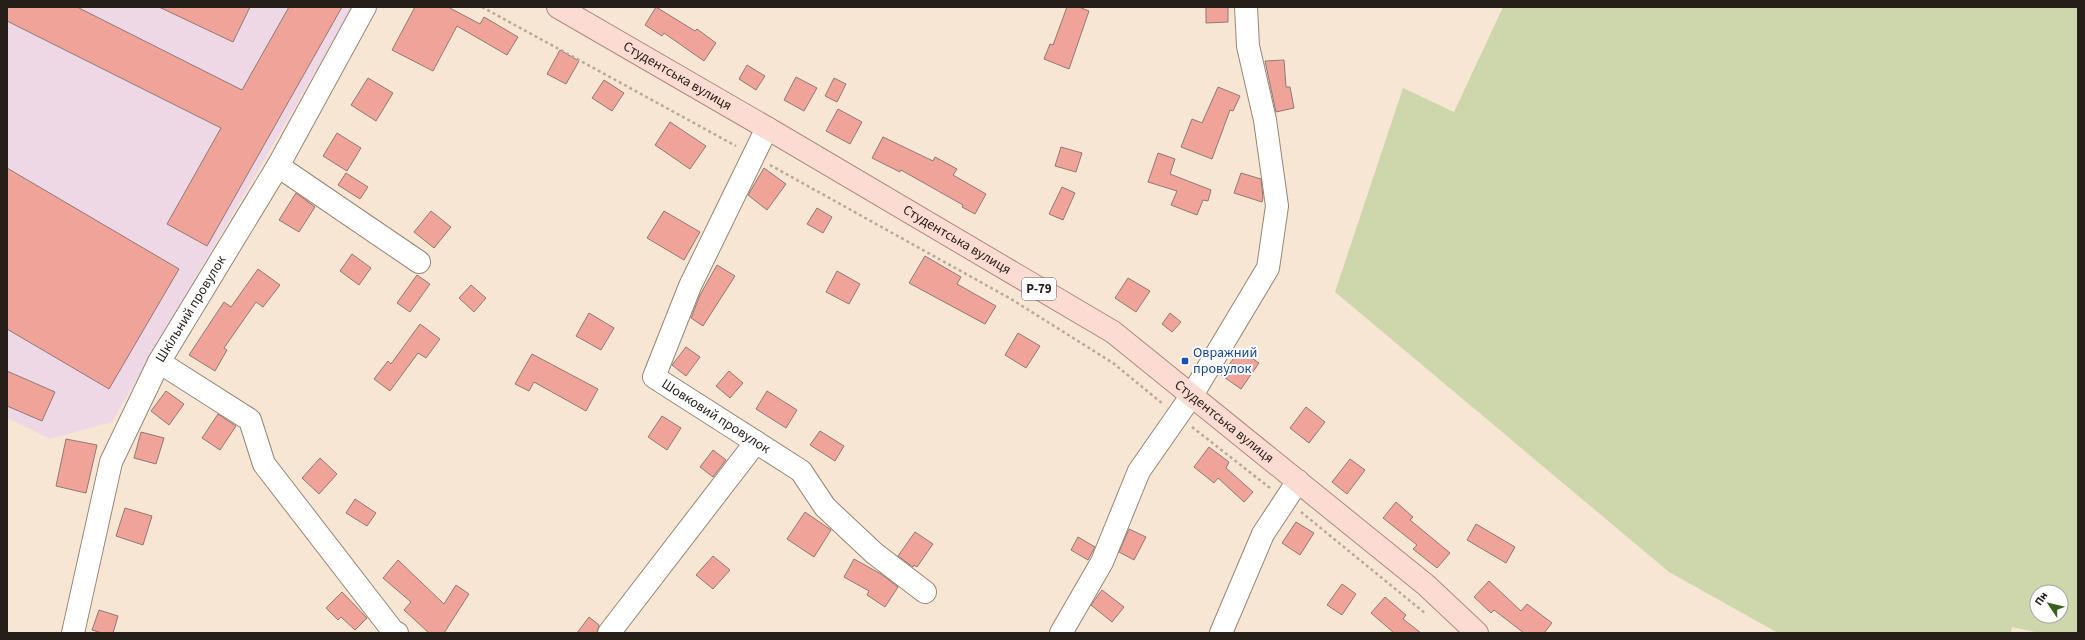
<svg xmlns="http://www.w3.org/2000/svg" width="2085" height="640" viewBox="0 0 2085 640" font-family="'Source Sans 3',sans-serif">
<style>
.industrial{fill:#eed8e6}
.green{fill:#ced7ab;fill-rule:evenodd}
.building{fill:#f0a399;stroke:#917975}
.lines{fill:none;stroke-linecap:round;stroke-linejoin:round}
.minor-casing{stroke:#978676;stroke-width:24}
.major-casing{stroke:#ae8a7e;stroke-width:24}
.path{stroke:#b7a99b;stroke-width:2.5;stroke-dasharray:3 3;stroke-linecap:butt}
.minor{stroke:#fff;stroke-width:22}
.major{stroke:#fbdbd2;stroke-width:22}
.transit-dot{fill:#1a4fb4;stroke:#fff;stroke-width:1.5}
.labels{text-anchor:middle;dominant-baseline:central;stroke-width:4;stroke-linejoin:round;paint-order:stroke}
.shield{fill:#fff;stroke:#67625e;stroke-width:1}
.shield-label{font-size:13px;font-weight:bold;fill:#261f19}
.street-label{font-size:14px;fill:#261f19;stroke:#fff}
.transit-label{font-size:14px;fill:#164399;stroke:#fff;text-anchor:start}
</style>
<rect width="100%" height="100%" fill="#f8e6d4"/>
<polygon class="industrial" points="7,7 353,7 112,422 50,439 7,418"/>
<path class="green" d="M1503,7H2078V633H2040L2012,627L2011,633H1778L1669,572L1335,292L1403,88L1454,112ZM2037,592H2061V616H2037Z"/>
<g class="building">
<polygon points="7,7 77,7 242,90 289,7 342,7 207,246 167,224 221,128 7,21"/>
<polygon points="159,7 250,7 233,42"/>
<polygon points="415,7 448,7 480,24 484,17 518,37 507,55 457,26 433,71 392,50"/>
<polygon points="656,7 695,31 697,29 716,43 704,61 664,33 662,36 645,25"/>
<polygon points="1067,7 1079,7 1089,11 1069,69 1044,59 1050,44 1053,45"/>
<polygon points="1206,7 1228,7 1228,22 1206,23"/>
<polygon points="560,50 579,61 566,84 547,74"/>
<polygon points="1284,60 1286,87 1290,87 1294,108 1276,112 1265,61"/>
<polygon points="747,65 765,76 756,90 739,79"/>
<polygon points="796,77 817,88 804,111 784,100"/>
<polygon points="368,78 393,93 376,121 351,105"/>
<polygon points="834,78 846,84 837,102 825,96"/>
<polygon points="604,80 624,93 612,111 592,98"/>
<polygon points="1218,87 1240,96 1233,111 1230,110 1212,159 1181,147 1192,119 1202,123"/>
<polygon points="838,109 862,122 850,144 826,131"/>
<polygon points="670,122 706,146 690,169 655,145"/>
<polygon points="337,133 361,148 347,171 323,156"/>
<polygon points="883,137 933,161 935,157 957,169 953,175 986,194 975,214 962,207 963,205 901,170 900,172 872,158"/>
<polygon points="1061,147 1082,153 1076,172 1055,166"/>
<polygon points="1158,153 1175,159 1170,174 1211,190 1208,201 1203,200 1197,215 1171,205 1177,191 1148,182"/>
<polygon points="7,168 179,269 109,389 7,329"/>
<polygon points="764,168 786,184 767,210 748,195"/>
<polygon points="346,173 368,187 360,199 338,185"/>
<polygon points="1241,173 1261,179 1263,198 1262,202 1234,193"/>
<polygon points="1062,187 1075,193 1063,220 1049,214"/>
<polygon points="296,193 315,207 299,232 279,220"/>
<polygon points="817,208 832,217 823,233 807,224"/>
<polygon points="431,211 451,227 434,248 414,232"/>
<polygon points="664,211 700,232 684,260 647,238"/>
<polygon points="352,254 371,268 359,285 340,271"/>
<polygon points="925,256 961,277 957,284 996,306 985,324 909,283"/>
<polygon points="717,265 735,276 703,326 691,318 700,295"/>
<polygon points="258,269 280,285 263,307 256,302 224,348 227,350 215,371 189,355 224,302 231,307"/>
<polygon points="837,271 860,284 849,304 826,292"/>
<polygon points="417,275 430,284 410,312 397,303"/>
<polygon points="1128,278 1150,291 1136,312 1115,298"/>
<polygon points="471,285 486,298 474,312 459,298"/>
<polygon points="589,313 614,328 601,350 576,336"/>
<polygon points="1170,313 1181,322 1172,332 1162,324"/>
<polygon points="420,324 440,339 426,358 418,353 390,391 374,379 388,361 391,364"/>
<polygon points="1018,333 1040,346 1026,368 1005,355"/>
<polygon points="686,347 700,357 686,376 672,365"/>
<polygon points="1240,350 1259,363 1241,389 1221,375"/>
<polygon points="532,354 598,389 586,411 534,382 529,391 515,384"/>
<polygon points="7,371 55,392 42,421 7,406"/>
<polygon points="729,371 743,383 730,398 716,386"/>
<polygon points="166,391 184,404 169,425 151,411"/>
<polygon points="767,391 797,410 786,428 756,409"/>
<polygon points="1306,407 1325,422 1309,443 1290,428"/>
<polygon points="218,414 236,426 220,450 202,438"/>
<polygon points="662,416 681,428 667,450 648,437"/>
<polygon points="820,431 844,446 835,461 810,445"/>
<polygon points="141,432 164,438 156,464 134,458"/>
<polygon points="66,439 97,445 86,493 56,486"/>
<polygon points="1209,447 1229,462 1226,468 1253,492 1244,502 1218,478 1214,483 1194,467"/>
<polygon points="713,450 726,460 713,477 700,467"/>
<polygon points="320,458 337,474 319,494 302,478"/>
<polygon points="1350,459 1365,470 1347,494 1332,482"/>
<polygon points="355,499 376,513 367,526 346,513"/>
<polygon points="1396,502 1413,517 1410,520 1450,553 1437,568 1413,549 1417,545 1383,518"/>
<polygon points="125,508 152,516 143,545 116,536"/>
<polygon points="805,512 831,530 814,557 787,539"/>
<polygon points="1296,522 1314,533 1300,555 1282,543"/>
<polygon points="1476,524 1515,547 1506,563 1467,540"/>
<polygon points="1129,529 1146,537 1134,560 1119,552"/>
<polygon points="915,532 933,544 917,567 914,565 913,567 898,556"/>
<polygon points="1078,537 1095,547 1088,560 1071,550"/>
<polygon points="713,556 730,570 713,589 696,575"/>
<polygon points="854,559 881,574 898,587 885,607 867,595 869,591 844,577"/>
<polygon points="398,560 444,604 456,585 469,594 444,633 429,633 404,610 411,602 383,578"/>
<polygon points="1489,581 1521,611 1527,604 1552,623 1544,633 1524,633 1494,610 1491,613 1474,597"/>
<polygon points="1342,584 1356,594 1342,615 1327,605"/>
<polygon points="1102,590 1124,607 1112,622 1091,605"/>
<polygon points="342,592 367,618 355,630 341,617 338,620 326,608"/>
<polygon points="1385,597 1406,615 1403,619 1421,633 1394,633 1371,613"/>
<polygon points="99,610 118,616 113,633 102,633 92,630"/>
<polygon points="589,617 599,625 597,633 577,633"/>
</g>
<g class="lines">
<defs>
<g id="minor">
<path id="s1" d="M767,128L690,286L654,377L801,471L825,507L874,553L925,592"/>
<polyline points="278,166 419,262"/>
<polyline points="159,362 250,420 264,464 393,631 397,633"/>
<path id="s2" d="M73,633L111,462L159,362L278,166L365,7"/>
<polyline points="609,633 756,442"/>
<polyline points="1061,633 1102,562 1139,471 1192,395 1268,268 1277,206 1265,120 1248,46 1246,7"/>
<polyline points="1221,633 1263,534 1298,481"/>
</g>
<g id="major">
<path id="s3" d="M558,7L767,128L1113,332L1426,585L1477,633"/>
</g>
</defs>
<use href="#minor" class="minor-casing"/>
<use href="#major" class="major-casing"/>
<g class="path">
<polyline points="482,7 736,146"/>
<polyline points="770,165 1011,299 1113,363 1163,404"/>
<polyline points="1192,427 1270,488"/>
<polyline points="1301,512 1426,614"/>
</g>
<use href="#minor" class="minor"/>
<use href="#major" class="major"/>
</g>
<rect class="transit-dot" x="1181" y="357" width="8" height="8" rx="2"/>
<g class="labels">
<rect class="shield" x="1022" y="278" width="34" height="22" rx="3"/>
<g class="shield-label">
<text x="1039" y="289">Р-79</text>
</g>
<g class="street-label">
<text stroke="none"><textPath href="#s3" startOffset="138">Студентська вулиця</textPath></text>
<text stroke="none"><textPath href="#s3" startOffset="462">Студентська вулиця</textPath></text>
<text stroke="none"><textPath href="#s2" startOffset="348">Шкільний провулок</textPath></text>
<text stroke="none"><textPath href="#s1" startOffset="347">Шовковий провулок</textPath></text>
<text stroke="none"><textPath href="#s3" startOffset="786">Студентська вулиця</textPath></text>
</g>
<g class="transit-label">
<text x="1193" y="353">Овражний<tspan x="1193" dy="16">провулок</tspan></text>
</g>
</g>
<rect width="2085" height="640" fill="none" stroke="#261f19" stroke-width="16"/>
<g transform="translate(2049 604) rotate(305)"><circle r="19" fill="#ffffff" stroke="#a8a5a3"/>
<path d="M0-3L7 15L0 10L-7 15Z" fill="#3a621e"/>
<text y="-6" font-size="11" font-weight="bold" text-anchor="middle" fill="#261f19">Пн</text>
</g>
</svg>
